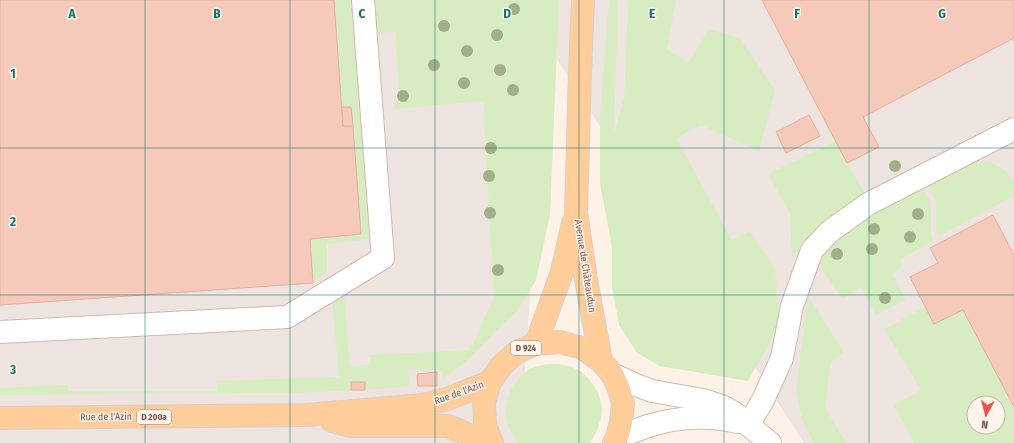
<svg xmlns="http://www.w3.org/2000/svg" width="1014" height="443" viewBox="0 0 1014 443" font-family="'Fira Sans Condensed',sans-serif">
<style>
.industrial{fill:#ede4df;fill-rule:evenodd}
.green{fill:#d8ecc2;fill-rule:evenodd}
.building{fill:#f5cabb;stroke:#e8ae9a}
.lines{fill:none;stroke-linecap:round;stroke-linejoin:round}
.minor-casing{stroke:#d2b9ac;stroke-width:24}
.major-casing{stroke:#d9cfcc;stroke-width:24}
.minor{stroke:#fff;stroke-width:22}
.major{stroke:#ffcd9a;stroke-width:22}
.tree{fill:#a2af88}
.grid{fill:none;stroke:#0f766e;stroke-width:1;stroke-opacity:0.55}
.labels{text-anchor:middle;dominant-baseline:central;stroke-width:3;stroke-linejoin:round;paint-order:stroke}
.shield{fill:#fff5ec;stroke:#a08479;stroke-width:1}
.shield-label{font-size:9px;font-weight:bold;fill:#785348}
.street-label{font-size:10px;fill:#785348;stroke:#fff5ec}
.grid-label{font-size:13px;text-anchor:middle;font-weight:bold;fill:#0f766e;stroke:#fff5ec;stroke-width:3;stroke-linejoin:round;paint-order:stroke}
</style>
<rect width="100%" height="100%" fill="#fef1e5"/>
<path class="industrial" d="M0,0H1014V443H804L547,44L520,443H0ZM974,403H998V427H974Z"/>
<g class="green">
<polygon points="334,0 352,0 370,239 327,244 327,271 313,283 310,239 361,234 351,107 342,107"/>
<polygon points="374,0 559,0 550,215 536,280 518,310 463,364 443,378 442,370 408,370 409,386 365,390 293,393 0,395 0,388 68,385 68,391 217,391 216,381 339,377 332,299 344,296 350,367 370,364 370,355 470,350 494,297 483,101 395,109 395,101 400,100 395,32 376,33"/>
<polygon points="609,0 618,0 614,133 624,99 628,0 676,0 667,49 688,63 709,29 740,38 775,90 759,151 701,125 676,138 732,240 750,231 775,268 780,325 748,381 660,366 637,353 619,325 612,287 612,248 600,183 600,113"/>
<polygon points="836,141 847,163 868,199 792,256 790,213 768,174"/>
<polygon points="973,161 990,162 1006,171 1014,183 1014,196 939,236 936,231 936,200 928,185"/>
<polygon points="923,188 931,202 931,234 933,241 899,260 903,266 892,274 906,300 876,315 861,287 842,299 821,267 821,258 827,244 841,232"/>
<polygon points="808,296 844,353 831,362 825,407 846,443 814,443 802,420 796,388"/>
<path d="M925,307L935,324L963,310L1014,407V443H914L894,405L921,390L884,329ZM974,403H998V427H974Z"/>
<path d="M547,364C558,364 568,364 578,370C591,378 601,393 602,409C602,417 599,425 596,433C594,437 592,440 589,443H518C513,436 508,429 507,421C502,401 514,377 532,368C537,366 543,365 547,364Z"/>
</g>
<g class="building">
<polygon points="0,0 334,0 343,126 353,126 361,234 310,239 313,283 0,305"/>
<polygon points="762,0 1014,0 1014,38 863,117 879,147 847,163"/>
<polygon points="342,107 351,107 353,126 343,126"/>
<polygon points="809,115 820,136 786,153 776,132"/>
<polygon points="993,215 1014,255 1014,407 963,310 934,324 910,277 938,263 930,248"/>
<polygon points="437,372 437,386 418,386 417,374"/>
<rect x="351" y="382" width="14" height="8"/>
</g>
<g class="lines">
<defs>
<g id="minor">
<polyline points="0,332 287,317 383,258 363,0"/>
<polyline points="612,374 636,385 652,391 703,400 724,407 733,412 770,443"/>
<polyline points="748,425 763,400 782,358 792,306 812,250 829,232 868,204 1014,129"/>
<path d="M617,438C628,434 640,428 652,425C678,417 710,415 737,422"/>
</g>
<g id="major">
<polyline points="583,0 580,71 576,212 586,280 601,361"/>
<polyline points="536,344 562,272 573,223"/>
<polyline points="0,418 307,415 423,405 447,399 490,382"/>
<polyline points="332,421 350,426 448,426 489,443"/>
<polyline points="492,443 485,425 484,403 490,382 502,365 517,352 536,344 560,342 582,348 601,361 612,374 619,389 623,404 621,422 617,438 614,443"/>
</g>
</defs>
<use href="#minor" class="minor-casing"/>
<use href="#major" class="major-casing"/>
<use href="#minor" class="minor"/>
<use href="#major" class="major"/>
</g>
<g class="tree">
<circle cx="514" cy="9" r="6"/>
<circle cx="444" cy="26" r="6"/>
<circle cx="497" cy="35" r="6"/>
<circle cx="467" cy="51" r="6"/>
<circle cx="434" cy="65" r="6"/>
<circle cx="500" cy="70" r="6"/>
<circle cx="464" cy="83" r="6"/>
<circle cx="513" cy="90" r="6"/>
<circle cx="403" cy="96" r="6"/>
<circle cx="491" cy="148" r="6"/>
<circle cx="895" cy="166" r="6"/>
<circle cx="489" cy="176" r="6"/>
<circle cx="490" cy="213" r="6"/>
<circle cx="918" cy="214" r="6"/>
<circle cx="874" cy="229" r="6"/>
<circle cx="910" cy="237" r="6"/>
<circle cx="872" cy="249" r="6"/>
<circle cx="837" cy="254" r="6"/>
<circle cx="498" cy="270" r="6"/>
<circle cx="885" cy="298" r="6"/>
</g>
<path class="grid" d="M145,0V443M290,0V443M435,0V443M579,0V443M724,0V443M869,0V443M0,148H1014M0,295H1014"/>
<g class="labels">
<g class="shield">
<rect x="511" y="341" width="30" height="14" rx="3"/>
<rect x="137" y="410" width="34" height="14" rx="3"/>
</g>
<g class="shield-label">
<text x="526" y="348">D 924</text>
<text x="154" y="417">D 200a</text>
</g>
<g class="street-label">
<text transform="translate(585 266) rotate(81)">Avenue de Châteaudun</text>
<text transform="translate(459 393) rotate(-20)">Rue de l'Azin</text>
<text transform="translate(106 417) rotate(-1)">Rue de l'Azin</text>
</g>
</g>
<g class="grid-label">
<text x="72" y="18">A</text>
<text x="217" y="18">B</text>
<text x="362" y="18">C</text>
<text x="507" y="18">D</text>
<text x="652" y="18">E</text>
<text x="797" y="18">F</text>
<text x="942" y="18">G</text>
<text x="13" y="78">1</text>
<text x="13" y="226">2</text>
<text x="13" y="374">3</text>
</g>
<g transform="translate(986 415) rotate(187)"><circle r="19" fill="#fff5ec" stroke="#c9b4aa"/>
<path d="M0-3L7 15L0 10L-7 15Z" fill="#ee5443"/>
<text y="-6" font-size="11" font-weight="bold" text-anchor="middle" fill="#785348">N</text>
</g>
</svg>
